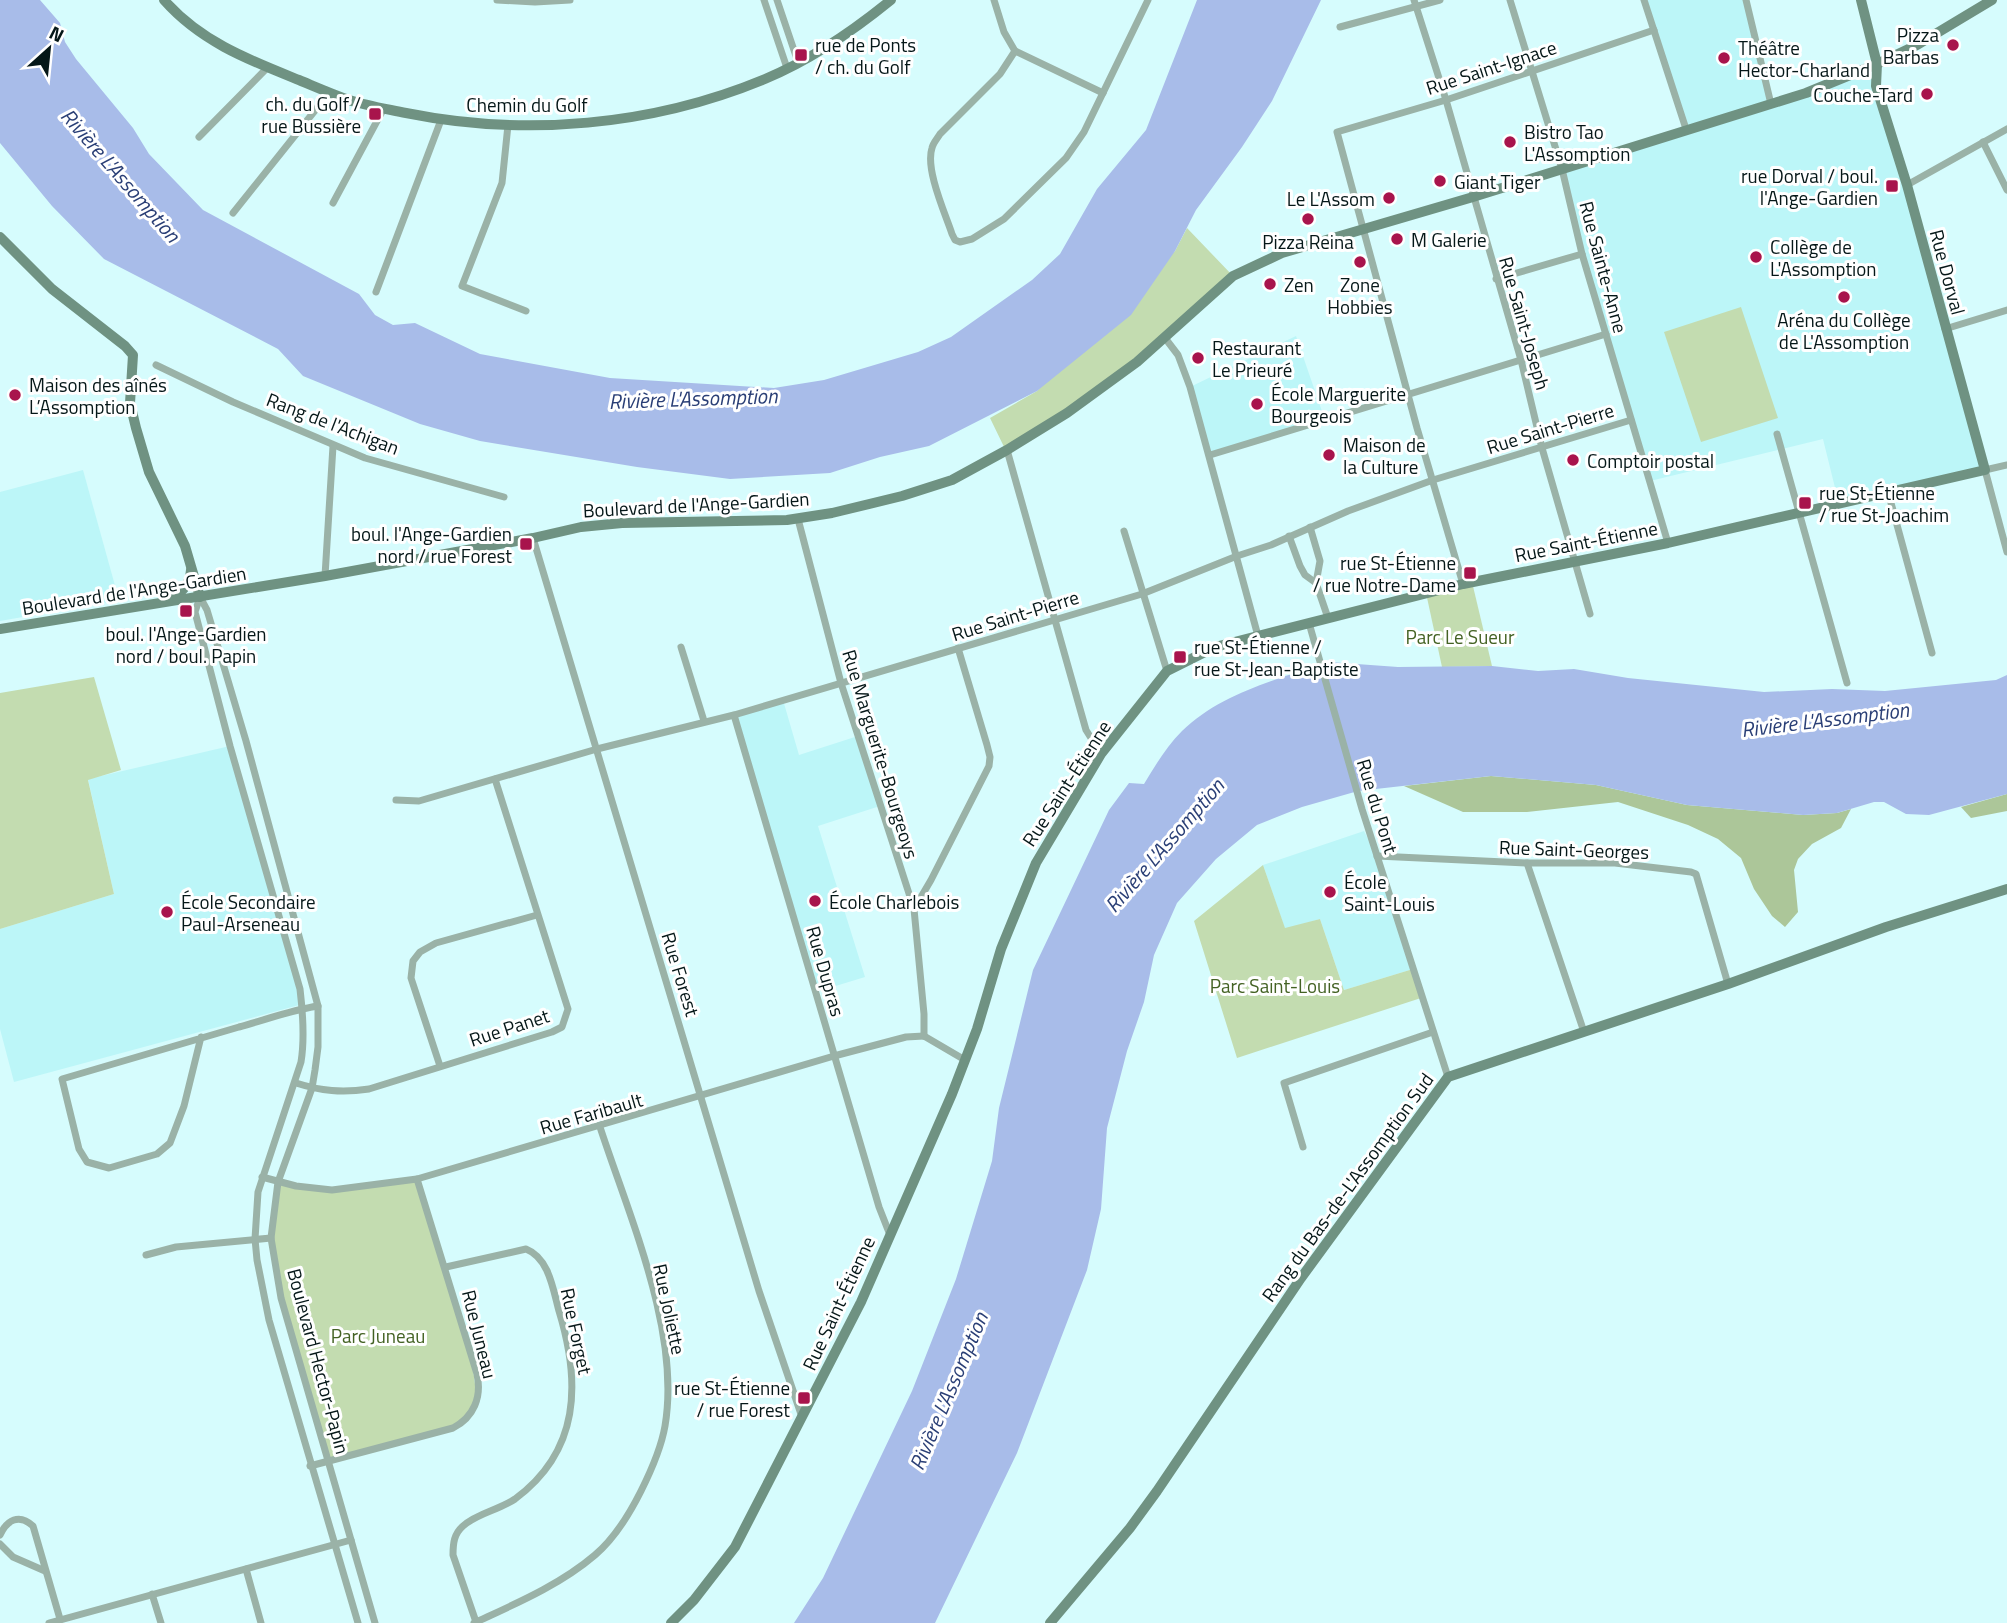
<svg xmlns="http://www.w3.org/2000/svg" width="2007" height="1623" viewBox="0 0 2007 1623" font-family="'Titillium Web',sans-serif">
<style>
.built{fill:#bcf6f8}
.green{fill:#c3dcb0}
.forest{fill:#acc699}
.water{fill:#a8bce9}
.lines{fill:none;stroke-linecap:round;stroke-linejoin:round}
.street{stroke:#9ab2a7;stroke-width:7}
.secondary{stroke:#6f9282;stroke-width:10}
.poi-dot{fill:#a8144c;stroke:#fff;stroke-width:2.5}
.labels{text-anchor:middle;dominant-baseline:central;stroke-width:6;stroke-linejoin:round;paint-order:stroke}
.poi-label{font-size:19px;fill:#051718;stroke:#fff;text-anchor:start}
.street-label{font-size:19px;fill:#051718;stroke:#fff}
.park-label{font-size:19px;fill:#436223;stroke:#fff}
.water-label{font-size:21px;font-style:italic;fill:#2a3f76;stroke:#fff}
</style>
<rect width="100%" height="100%" fill="#d6fcfd"/>
<g class="built">
<polygon points="1644,0 1746,0 1772,103 1877,64 1876,86 1985,470 1839,504 1823,439 1650,481 1606,334 1562,169 1686,129"/>
<polygon points="1296,336 1325,420 1210,455 1190,387"/>
<polygon points="83,470 119,600 0,621 0,492"/>
<polygon points="783,700 799,755 858,736 880,806 818,826 865,977 816,992 734,715"/>
<polygon points="230,746 303,1004 14,1082 0,1029 0,929 114,894 88,779"/>
<polygon points="1364,831 1377,856 1413,969 1344,990 1320,919 1285,929 1263,865"/>
</g>
<g class="green">
<polygon points="1187,228 1233,276 1165,338 1006,451 990,418 1037,391 1175,251"/>
<polygon points="1741,307 1778,418 1701,442 1664,332"/>
<polygon points="1472,582 1492,666 1442,667 1426,593"/>
<polygon points="94,677 121,770 88,780 114,894 0,929 0,693"/>
<polygon points="1263,865 1285,928 1320,919 1344,990 1413,969 1421,998 1237,1058 1194,921"/>
<polygon points="417,1179 471,1353 477,1400 462,1423 329,1462 289,1329 271,1238 278,1182 332,1190"/>
</g>
<g class="forest">
<polygon points="1491,776 1596,785 1687,805 1803,815 1837,813 1851,809 1841,828 1812,844 1798,859 1794,870 1798,912 1785,927 1772,916 1754,889 1741,858 1718,839 1688,825 1618,802 1527,812 1463,812 1404,786"/>
<polygon points="2007,794 2007,811 1971,818 1961,807"/>
</g>
<g class="water">
<polygon points="0,0 40,0 60,23 65,42 76,59 133,128 149,154 203,210 359,294 375,315 393,325 415,323 480,354 610,378 774,388 824,380 918,352 951,337 1032,280 1060,254 1097,189 1146,130 1197,0 1321,0 1272,101 1242,147 1196,210 1175,251 1131,315 1037,391 929,446 880,457 830,473 730,479 637,467 480,441 420,424 303,376 278,349 104,259 52,206 0,143"/>
<path d="M1329,662L1398,667L1492,666L1538,671L1574,669L1628,678L1764,692L1832,689L1885,691L1996,680L2007,675V794L1929,815L1906,814L1884,802H1874L1837,813L1803,815L1687,805L1596,785L1491,776L1358,791L1302,807L1257,825L1216,859L1177,903L1154,955L1144,1002L1127,1051L1107,1128L1101,1209L1087,1270L1017,1453L935,1623H794L823,1578L912,1391L956,1279L992,1161L999,1108L1033,970L1109,810L1129,783L1144,784C1155,766 1166,747 1182,731C1221,693 1278,679 1329,662Z"/>
</g>
<g class="lines">
<g class="street">
<polyline points="497,0 535,2 570,0"/>
<polyline points="764,0 787,68"/>
<polyline points="777,0 798,62"/>
<polyline points="994,0 1004,32 1015,51 1103,93"/>
<polyline points="1414,0 1446,100 1521,360 1542,448 1590,614"/>
<polyline points="1510,0 1562,169 1582,254 1668,543"/>
<polyline points="1644,0 1686,129"/>
<polyline points="1746,0 1771,104"/>
<polyline points="1340,27 1440,0"/>
<path d="M1015,51L1000,74L940,134C937,139 933,143 932,148C925,169 945,213 952,234L955,240L960,242L972,239L1004,219L1066,158L1084,132L1148,0"/>
<polyline points="508,125 502,183 462,286 526,311"/>
<polyline points="199,137 267,68"/>
<polyline points="1983,142 2007,190"/>
<polyline points="1907,185 2007,129"/>
<polyline points="333,203 384,108"/>
<polyline points="233,213 317,108 326,91"/>
<polyline points="1496,279 1582,254"/>
<polyline points="376,292 441,120"/>
<polyline points="1945,329 2007,310"/>
<polyline points="1165,338 1178,355 1190,387 1258,636"/>
<polyline points="156,365 233,402 365,458 504,497"/>
<polyline points="1777,434 1847,683"/>
<polyline points="1007,450 1086,730 1101,754"/>
<polyline points="1210,455 1606,334"/>
<polyline points="2007,465 1985,470 2007,552"/>
<polyline points="1888,492 1932,653"/>
<polyline points="798,519 841,683 914,909 924,1014 924,1036"/>
<polyline points="1310,527 1320,561 1316,583"/>
<polyline points="1124,531 1167,671"/>
<polyline points="1289,536 1300,566 1305,575 1316,583 1328,618"/>
<polyline points="533,538 759,1291 802,1417"/>
<polyline points="325,576 333,446"/>
<polyline points="1463,584 1417,428 1337,132 1446,100 1654,30"/>
<polyline points="200,597 207,610 246,741 318,1006 318,1047 315,1070 312,1088 278,1182 271,1238 281,1298 375,1623"/>
<path d="M200,597L195,612L230,746L300,989C303,1014 305,1038 301,1062L258,1192L255,1239L257,1260L269,1320L358,1623"/>
<polyline points="1309,623 1362,809 1448,1077"/>
<polyline points="681,647 704,721"/>
<polyline points="734,715 879,1207 890,1235"/>
<polyline points="396,800 419,801 597,749 734,715 1142,594 1237,556 1271,545 1348,511 1433,480 1631,420"/>
<polyline points="1377,856 1527,863 1615,863 1691,872 1696,874 1728,984"/>
<polyline points="1527,863 1584,1032"/>
<polyline points="914,909 931,880 989,766 990,757 987,745 958,648"/>
<polyline points="924,1036 965,1060"/>
<path d="M201,1037L184,1106L170,1143L157,1154L109,1168L87,1162L79,1149L62,1079C121,1062 180,1044 239,1027C265,1020 291,1010 318,1006"/>
<polyline points="440,1066 411,978 413,961 420,952 436,943 537,915"/>
<path d="M296,1083C321,1091 342,1093 369,1089L552,1032L562,1027L568,1009L495,779"/>
<polyline points="1303,1147 1284,1083 1433,1032"/>
<polyline points="262,1177 296,1186 332,1190 417,1179 834,1056 906,1037 924,1036"/>
<polyline points="146,1255 176,1247 271,1238"/>
<path d="M446,1267L526,1249C549,1258 553,1289 559,1311C581,1383 580,1451 515,1499C499,1510 477,1513 463,1526C454,1534 453,1543 453,1555L476,1622"/>
<path d="M310,1466L453,1428C474,1417 482,1397 477,1374L417,1179"/>
<path d="M0,1535C7,1520 19,1513 33,1526L60,1619"/>
<polyline points="0,1544 13,1557 45,1571"/>
<polyline points="246,1569 261,1623"/>
<polyline points="152,1594 161,1623"/>
<polyline points="49,1623 351,1540"/>
<path d="M474,1623C515,1604 560,1585 595,1555C615,1538 629,1515 641,1491C651,1471 661,1449 665,1426C681,1332 629,1216 600,1127"/>
</g>
<g class="secondary">
<path d="M164,0C201,42 249,60 299,80C316,87 332,94 349,100C367,106 387,109 406,113C525,137 652,126 765,79C811,60 853,31 891,0"/>
<polyline points="0,237 52,289 125,346 133,355 130,403 136,428 149,472 185,546 200,597"/>
<path d="M169,601C181,593 190,585 191,570"/>
<polyline points="0,629 325,576 533,538 581,527 622,523 787,520 832,513 902,496 952,480 1007,450 1067,413 1137,362 1233,276 1282,253 1473,197 1806,93 1877,64 1917,45 1992,0"/>
<polyline points="671,1623 694,1600 735,1547 861,1302 952,1094 977,1029 1001,949 1036,863 1101,754 1167,671 1215,647 1463,584 1668,543 1985,470 1907,185 1876,86 1877,64 1861,0"/>
<polyline points="1050,1623 1130,1528 1157,1491 1301,1278 1448,1077 1728,984 1886,927 2007,889"/>
</g>
</g>
<g class="poi-dot">
<circle cx="1953" cy="45" r="7"/>
<rect x="794" y="48" width="14" height="14" rx="3.5"/>
<circle cx="1724" cy="58" r="7"/>
<circle cx="1927" cy="94" r="7"/>
<rect x="368" y="107" width="14" height="14" rx="3.5"/>
<circle cx="1510" cy="142" r="7"/>
<circle cx="1440" cy="181" r="7"/>
<rect x="1885" y="179" width="14" height="14" rx="3.5"/>
<circle cx="1389" cy="198" r="7"/>
<circle cx="1308" cy="219" r="7"/>
<circle cx="1397" cy="239" r="7"/>
<circle cx="1756" cy="257" r="7"/>
<circle cx="1360" cy="262" r="7"/>
<circle cx="1270" cy="284" r="7"/>
<circle cx="1844" cy="297" r="7"/>
<circle cx="1198" cy="358" r="7"/>
<circle cx="15" cy="395" r="7"/>
<circle cx="1257" cy="404" r="7"/>
<circle cx="1329" cy="455" r="7"/>
<circle cx="1573" cy="460" r="7"/>
<rect x="1798" y="496" width="14" height="14" rx="3.5"/>
<rect x="519" y="537" width="14" height="14" rx="3.5"/>
<rect x="1463" y="566" width="14" height="14" rx="3.5"/>
<rect x="179" y="604" width="14" height="14" rx="3.5"/>
<rect x="1173" y="650" width="14" height="14" rx="3.5"/>
<circle cx="1330" cy="892" r="7"/>
<circle cx="815" cy="901" r="7"/>
<circle cx="167" cy="912" r="7"/>
<rect x="797" y="1391" width="14" height="14" rx="3.5"/>
</g>
<g class="labels">
<g class="poi-label">
<text x="1939" y="34" text-anchor="end">Pizza<tspan x="1939" dy="22">Barbas</tspan></text>
<text x="815" y="44">rue de Ponts<tspan x="815" dy="22">/ ch. du Golf</tspan></text>
<text x="1738" y="47">Théâtre<tspan x="1738" dy="22">Hector-Charland</tspan></text>
<text x="1913" y="94" text-anchor="end">Couche-Tard</text>
<text x="361" y="103" text-anchor="end">ch. du Golf /<tspan x="361" dy="22">rue Bussière</tspan></text>
<text x="1524" y="131">Bistro Tao<tspan x="1524" dy="22">L'Assomption</tspan></text>
<text x="1878" y="175" text-anchor="end">rue Dorval / boul.<tspan x="1878" dy="22">l'Ange-Gardien</tspan></text>
<text x="1454" y="181">Giant Tiger</text>
<text x="1375" y="198" text-anchor="end">Le L'Assom</text>
<text x="1411" y="239">M Galerie</text>
<text x="1308" y="241" text-anchor="middle">Pizza Reina</text>
<text x="1770" y="246">Collège de<tspan x="1770" dy="22">L'Assomption</tspan></text>
<text x="1284" y="284">Zen</text>
<text x="1360" y="284" text-anchor="middle">Zone<tspan x="1360" dy="22">Hobbies</tspan></text>
<text x="1844" y="319" text-anchor="middle">Aréna du Collège<tspan x="1844" dy="22">de L'Assomption</tspan></text>
<text x="1212" y="347">Restaurant<tspan x="1212" dy="22">Le Prieuré</tspan></text>
<text x="29" y="384">Maison des aînés<tspan x="29" dy="22">L’Assomption</tspan></text>
<text x="1271" y="393">École Marguerite<tspan x="1271" dy="22">Bourgeois</tspan></text>
<text x="1343" y="444">Maison de<tspan x="1343" dy="22">la Culture</tspan></text>
<text x="1587" y="460">Comptoir postal</text>
<text x="1819" y="492">rue St-Étienne<tspan x="1819" dy="22">/ rue St-Joachim</tspan></text>
<text x="512" y="533" text-anchor="end">boul. l'Ange-Gardien<tspan x="512" dy="22">nord / rue Forest</tspan></text>
<text x="1456" y="562" text-anchor="end">rue St-Étienne<tspan x="1456" dy="22">/ rue Notre-Dame</tspan></text>
<text x="186" y="633" text-anchor="middle">boul. l'Ange-Gardien<tspan x="186" dy="22">nord / boul. Papin</tspan></text>
<text x="1194" y="646">rue St-Étienne /<tspan x="1194" dy="22">rue St-Jean-Baptiste</tspan></text>
<text x="1344" y="881">École<tspan x="1344" dy="22">Saint-Louis</tspan></text>
<text x="181" y="901">École Secondaire<tspan x="181" dy="22">Paul-Arseneau</tspan></text>
<text x="829" y="901">École Charlebois</text>
<text x="790" y="1387" text-anchor="end">rue St-Étienne<tspan x="790" dy="22">/ rue Forest</tspan></text>
</g>
<g class="street-label">
<text transform="translate(1491 67) rotate(-18)">Rue Saint-Ignace</text>
<text x="527" y="104">Chemin du Golf</text>
<text transform="translate(1604 267) rotate(75)">Rue Sainte-Anne</text>
<text transform="translate(1948 272) rotate(75)">Rue Dorval</text>
<text transform="translate(1525 323) rotate(74)">Rue Saint-Joseph</text>
<text transform="translate(333 423) rotate(21)">Rang de l'Achigan</text>
<text transform="translate(1550 428) rotate(-17)">Rue Saint-Pierre</text>
<text transform="translate(696 504) rotate(-3)">Boulevard de l'Ange-Gardien</text>
<text transform="translate(1586 541) rotate(-11)">Rue Saint-Étienne</text>
<text transform="translate(134 590) rotate(-9)">Boulevard de l'Ange-Gardien</text>
<text transform="translate(1015 615) rotate(-17)">Rue Saint-Pierre</text>
<text transform="translate(881 754) rotate(73)">Rue Marguerite-Bourgeoys</text>
<text transform="translate(1066 783) rotate(-57)">Rue Saint-Étienne</text>
<text transform="translate(1378 806) rotate(73)">Rue du Pont</text>
<text transform="translate(1574 849) rotate(2)">Rue Saint-Georges</text>
<text transform="translate(826 971) rotate(74)">Rue Dupras</text>
<text transform="translate(681 974) rotate(73)">Rue Forest</text>
<text transform="translate(509 1027) rotate(-18)">Rue Panet</text>
<text transform="translate(591 1113) rotate(-16)">Rue Faribault</text>
<text transform="translate(1347 1187) rotate(-54)">Rang du Bas-de-L'Assomption Sud</text>
<text transform="translate(838 1303) rotate(-65)">Rue Saint-Étienne</text>
<text transform="translate(670 1309) rotate(78)">Rue Joliette</text>
<text transform="translate(577 1331) rotate(78)">Rue Forget</text>
<text transform="translate(480 1334) rotate(76)">Rue Juneau</text>
<text transform="translate(319 1361) rotate(75)">Boulevard Hector-Papin</text>
</g>
<g class="park-label">
<text x="1460" y="636">Parc Le Sueur</text>
<text x="1275" y="985">Parc Saint-Louis</text>
<text x="378" y="1335">Parc Juneau</text>
</g>
<g class="water-label">
<text transform="translate(121 175) rotate(49)">Rivière L'Assomption</text>
<text transform="translate(693 398) rotate(-2)">Rivière L'Assomption</text>
<text transform="translate(1825 719) rotate(-7)">Rivière L'Assomption</text>
<text transform="translate(1164 845) rotate(-49)">Rivière L'Assomption</text>
<text transform="translate(948 1391) rotate(-67)">Rivière L'Assomption</text>
</g>
</g>
<g transform="translate(49 49) rotate(27)" stroke="#ffffff" stroke-width="5" paint-order="stroke">
<path d="M0-5L12 26L0 18L-12 26Z" fill="#051718"/>
<text y="-10" font-size="19" font-weight="bold" text-anchor="middle" fill="#051718">N</text>
</g>
</svg>
